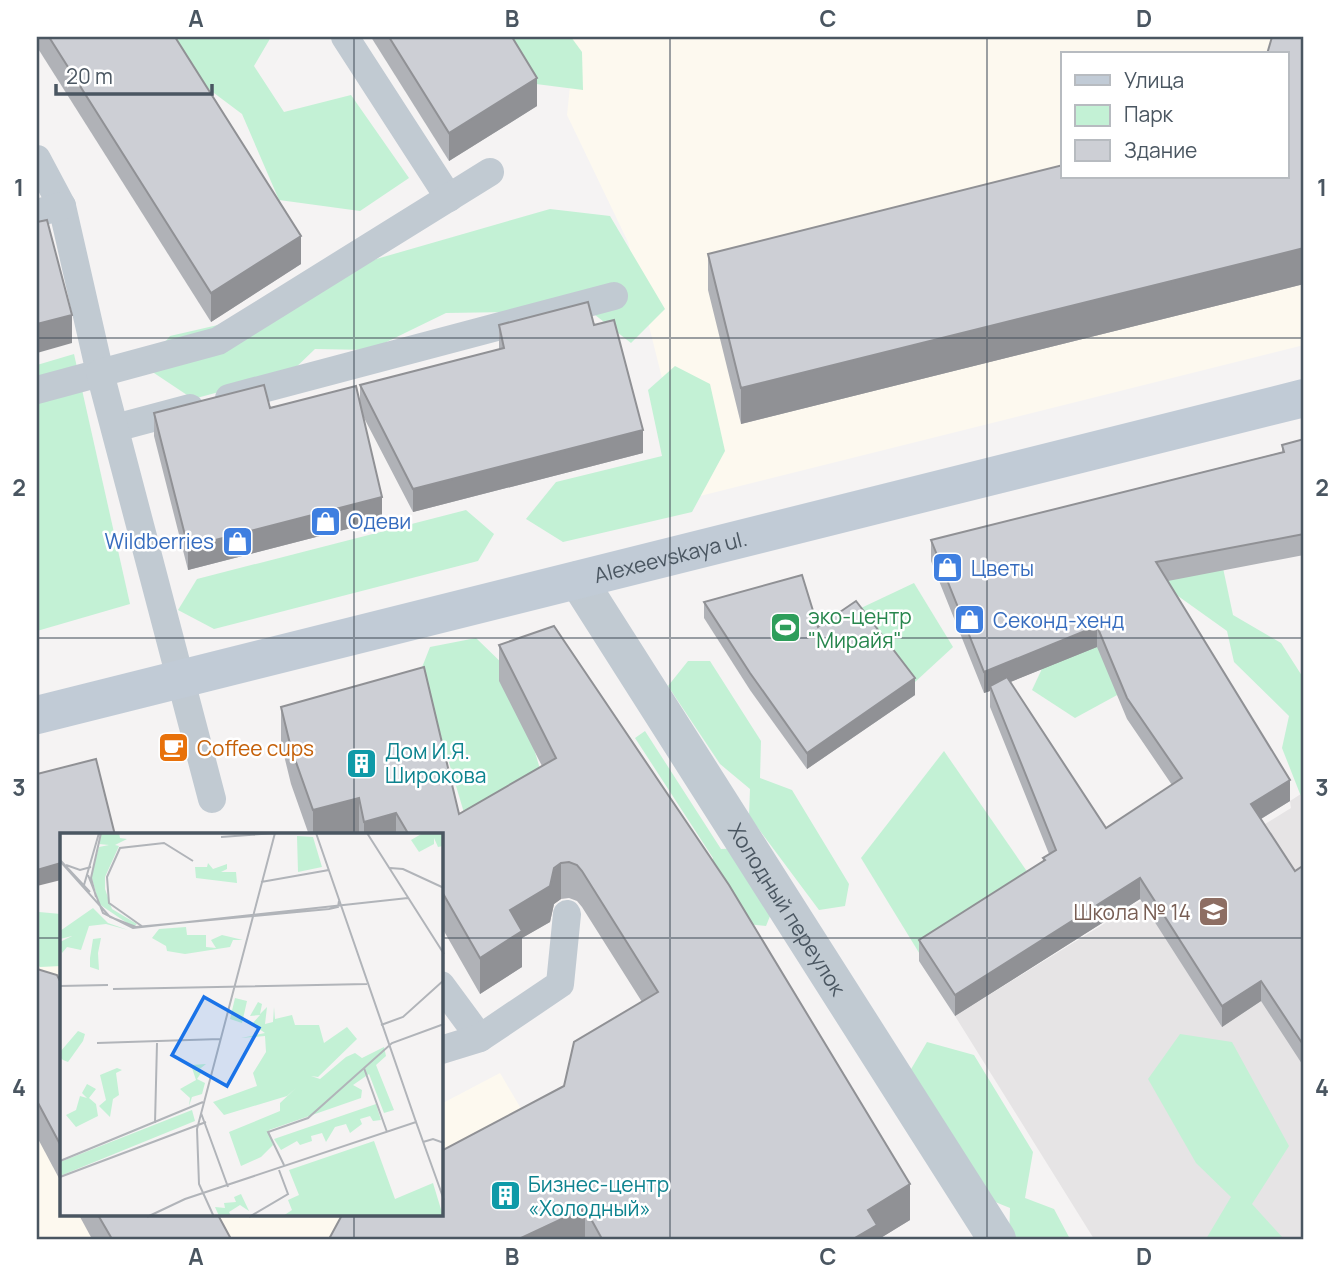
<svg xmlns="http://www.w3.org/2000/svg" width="1341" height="1276" viewBox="0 0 1341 1276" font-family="Manrope,sans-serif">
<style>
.commercial{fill:#fdf9ef;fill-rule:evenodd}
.education{fill:#e6e4e5}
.green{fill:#c3f1d5}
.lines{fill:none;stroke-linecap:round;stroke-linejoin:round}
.lane{stroke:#c1cad2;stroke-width:28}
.street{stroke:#c1cad2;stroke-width:38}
.secondary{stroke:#c1cbd6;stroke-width:38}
.wall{fill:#b0b2b7;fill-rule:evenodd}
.shaded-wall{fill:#909195}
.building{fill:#cdcfd5;stroke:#909195;stroke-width:2}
.grid{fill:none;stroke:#4a5661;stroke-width:2;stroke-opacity:0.55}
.labels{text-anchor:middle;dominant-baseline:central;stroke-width:5;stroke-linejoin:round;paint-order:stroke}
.shop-label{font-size:21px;fill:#366cbe;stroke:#fff;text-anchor:start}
.street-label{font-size:21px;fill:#4a5661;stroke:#fff}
.leisure-label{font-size:21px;fill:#27864d;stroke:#fff;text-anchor:start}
.food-label{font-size:21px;fill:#c56008;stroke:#fff;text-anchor:start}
.culture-label{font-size:21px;fill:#0d838f;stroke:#fff;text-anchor:start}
.education-label{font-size:21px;fill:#785e54;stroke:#fff;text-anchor:end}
.inset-road{fill:none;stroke:#b1b4b9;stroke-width:2}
.view{fill:#1a73e8;fill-opacity:0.15;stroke:#1a73e8;stroke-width:3.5}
.inset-edge{fill:none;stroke:#4a5661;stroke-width:3.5}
.neatline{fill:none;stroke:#4a5661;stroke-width:2.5}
.grid-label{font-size:23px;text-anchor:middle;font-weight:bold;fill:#4a5661}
</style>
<rect width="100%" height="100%" fill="#f5f3f3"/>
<g class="commercial">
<path d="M554,37H1304V345L692,498L628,242L567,115L572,67ZM1063,54H1287V177H1063Z"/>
<polygon points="37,954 61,958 61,1215 441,1215 441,1104 500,1073 537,1136 590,1239 37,1239"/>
</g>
<polygon class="education" points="1304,792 1304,1239 1094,1239 955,1016 1291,808 1290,801"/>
<g class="green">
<polygon points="169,37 271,37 254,66 284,112 351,95 409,178 360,211 279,200 242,114 202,84"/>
<polygon points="513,37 571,37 582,52 583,90 536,84"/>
<polygon points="550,209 610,216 665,309 631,343 590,311 446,313 370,350 315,349 290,373 193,399 145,367 170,336 300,306 352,266"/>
<polygon points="74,354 130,604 37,631 37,365"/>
<polygon points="675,366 710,384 725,451 692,512 563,542 526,519 556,482 662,456 648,390"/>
<polygon points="466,510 494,534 478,561 214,629 178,610 197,579"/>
<polygon points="1174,556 1223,568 1233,615 1281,643 1304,679 1304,804 1282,748 1289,716 1234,662 1227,631 1164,586"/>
<polygon points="914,583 953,647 915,682 825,625"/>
<polygon points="1102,633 1130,688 1075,718 1032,690 1047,658"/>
<polygon points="476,638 511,672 552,809 482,873 439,729 419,675 430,647"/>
<polygon points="688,661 710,661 761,741 760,778 792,790 849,884 845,906 819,910 749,816 750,789 720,764 668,686"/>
<polygon points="645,731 721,849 744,848 777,899 766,926 736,923 706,875 713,858 635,738"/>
<polygon points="944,751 1035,883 921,956 861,858"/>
<polygon points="37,906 39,912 61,914 61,966 40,967 37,964"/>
<polygon points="1180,1034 1232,1042 1289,1146 1252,1204 1284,1239 1206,1239 1231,1197 1196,1163 1148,1079"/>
<polygon points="927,1042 974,1055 1033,1152 1025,1198 1054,1209 1070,1239 1009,1239 1010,1208 983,1197 907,1076"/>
</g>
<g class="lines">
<g class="lane">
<polyline points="345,37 449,198"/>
<polyline points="37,159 62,206 100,373 37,390"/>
<polyline points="37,213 62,206"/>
<polyline points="229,398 614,296"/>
<polyline points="115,428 190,408"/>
<polyline points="212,799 100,373 218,341 490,172"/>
<polyline points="441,985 480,1038"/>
<polyline points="441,1050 480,1038 560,984 567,914"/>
</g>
<path class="street" id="s1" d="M578,580L997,1239"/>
<path class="secondary" id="s2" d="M37,715L1304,398"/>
</g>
<g class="wall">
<polygon points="37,37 175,37 301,264 211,322 37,47"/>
<polygon points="371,37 512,37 537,106 449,161"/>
<polygon points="1304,37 1304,284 741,424 708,290 708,254 1287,177"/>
<polygon points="499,325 594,325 643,453 413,512 362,414 382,520 188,570 154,436 154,413 270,408 360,402 360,385 499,349"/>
<path d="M1304,439V557V555L1168,581L1290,801L1261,819L1295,871L1304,865V1067L1261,1001L1222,1027L1140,899L955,1016L919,961V940L1043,861V858L1049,854L990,707V691L984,693L931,561V540L1282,452V445ZM1097,647L1127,719L1172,785L1106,828L1010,682Z"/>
<polygon points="704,602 818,627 915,695 807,769 750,690 704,618"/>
<polygon points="499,645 910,1220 879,1239 329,1239 564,1086 642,1002 582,907 577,901 569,898 561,899 554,904 550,922 522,938 522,967 480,994 441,926 441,835 309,835 291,784 281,743 281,707 459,814 542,766 499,681"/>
<polygon points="37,969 61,983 61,1182 37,1137"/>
<polygon points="79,1215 218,1215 231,1239 92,1239"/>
</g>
<g class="shaded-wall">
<polygon points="537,78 537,106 449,161 449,133"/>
<polygon points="301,236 301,264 211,322 211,293"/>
<polygon points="1304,248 1304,284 741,424 741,388"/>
<polygon points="72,315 72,343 37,353 37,324"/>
<polygon points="643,430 643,453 413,512 413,489"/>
<polygon points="382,497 382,520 188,570 188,547"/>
<polygon points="1097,626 1097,647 991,690 990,686 990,691 984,693 984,672"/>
<polygon points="915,678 915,695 807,769 807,753"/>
<polygon points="1290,780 1290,801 1251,825 1251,804"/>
<polygon points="359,798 359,834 313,835 313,810"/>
<polygon points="396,813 396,835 364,835 364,822"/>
<polygon points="61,863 61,880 37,886 37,870"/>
<polygon points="561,863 561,899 554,904 550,922 522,938 522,967 480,994 480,958 510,910"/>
<polygon points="1140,878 1140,899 955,1016 955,995"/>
<polygon points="1261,981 1261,1001 1222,1027 1222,1006"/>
<polygon points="910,1184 910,1220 879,1239 853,1239 868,1210"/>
<polygon points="585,1208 585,1239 519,1239"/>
</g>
<g class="building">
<polygon points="49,37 175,37 301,236 211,293"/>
<polygon points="389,37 512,37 537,78 449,133"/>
<polygon points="1272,37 1304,37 1304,248 741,388 708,254 1063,165 1063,177 1287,177 1287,54 1267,54"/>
<polygon points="47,220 72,315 37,324 37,222"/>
<polygon points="588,302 594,325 614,320 643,430 413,489 360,385 504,348 499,325"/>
<polygon points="264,385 270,408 356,386 382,497 188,547 154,413"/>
<polygon points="1304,439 1304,536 1304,534 1156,562 1290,780 1251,804 1295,871 1304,865 1304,1046 1261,981 1222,1006 1140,878 955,995 919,940 1045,860 1043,858 1056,850 990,686 1007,677 1106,828 1182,778 1127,698 1097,626 984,672 931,540 1284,452 1282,445"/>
<polygon points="802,575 818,627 856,601 915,678 807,753 750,673 704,602"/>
<polygon points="554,626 729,885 910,1184 868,1210 877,1225 853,1239 602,1239 585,1208 519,1239 329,1239 342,1215 441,1215 441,1151 564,1086 574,1042 658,992 582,871 577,865 569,862 561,863 554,868 550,886 510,910 522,931 480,958 441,890 441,835 409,835 396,813 364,822 359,798 313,810 291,748 281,707 424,667 459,814 556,758 499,645"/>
<polygon points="96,759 115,835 61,835 61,863 37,870 37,774"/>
<polygon points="37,969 57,975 61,983 61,1146 37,1101"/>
<polygon points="98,1215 218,1215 231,1239 112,1239"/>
</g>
<path class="grid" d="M354,37V835M670,37V1239M987,37V1239M37,338H1304M37,638H1304M37,938H61M441,938H1304M354,1215V1239"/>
<defs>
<symbol id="shop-square" viewBox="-11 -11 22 22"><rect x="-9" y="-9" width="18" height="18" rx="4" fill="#3f7fe0" stroke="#fff"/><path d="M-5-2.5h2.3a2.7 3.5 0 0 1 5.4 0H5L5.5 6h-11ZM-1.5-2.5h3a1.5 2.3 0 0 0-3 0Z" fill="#fff"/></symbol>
<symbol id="stadium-square" viewBox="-11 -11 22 22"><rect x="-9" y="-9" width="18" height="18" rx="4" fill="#2e9e5b" stroke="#fff"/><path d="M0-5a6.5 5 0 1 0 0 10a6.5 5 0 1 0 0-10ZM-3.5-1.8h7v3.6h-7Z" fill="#fff"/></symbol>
<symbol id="cafe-square" viewBox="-11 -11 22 22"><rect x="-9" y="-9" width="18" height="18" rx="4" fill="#e8710a" stroke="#fff"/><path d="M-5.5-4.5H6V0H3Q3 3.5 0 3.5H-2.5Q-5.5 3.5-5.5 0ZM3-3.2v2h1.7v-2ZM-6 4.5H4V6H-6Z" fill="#fff"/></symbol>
<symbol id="building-square" viewBox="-11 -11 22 22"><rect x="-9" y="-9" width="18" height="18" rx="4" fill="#0f9aa8" stroke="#fff"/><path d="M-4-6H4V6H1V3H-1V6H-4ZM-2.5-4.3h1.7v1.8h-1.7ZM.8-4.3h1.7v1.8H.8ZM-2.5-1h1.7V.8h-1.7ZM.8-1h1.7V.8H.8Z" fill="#fff"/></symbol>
<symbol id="school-square" viewBox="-11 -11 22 22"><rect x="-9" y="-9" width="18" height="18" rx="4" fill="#8d6e63" stroke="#fff"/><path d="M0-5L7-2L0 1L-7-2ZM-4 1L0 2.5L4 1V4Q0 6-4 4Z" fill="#fff"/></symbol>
</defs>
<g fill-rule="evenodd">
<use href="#shop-square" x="308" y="504" width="35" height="35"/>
<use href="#shop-square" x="220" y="524" width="35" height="35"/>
<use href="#shop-square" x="930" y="550" width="35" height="35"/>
<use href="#shop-square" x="952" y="602" width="35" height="35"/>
<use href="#stadium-square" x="768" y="610" width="35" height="35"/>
<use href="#cafe-square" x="156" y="730" width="35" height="35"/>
<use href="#building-square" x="344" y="746" width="35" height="35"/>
<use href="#school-square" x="1196" y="894" width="35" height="35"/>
<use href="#building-square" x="488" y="1178" width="35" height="35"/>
</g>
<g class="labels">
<g class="shop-label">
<text x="348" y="521">Одеви</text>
<text x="214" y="541" text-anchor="end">Wildberries</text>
<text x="971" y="568">Цветы</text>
<text x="993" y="620">Секонд-хенд</text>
</g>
<g class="street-label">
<text stroke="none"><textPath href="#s2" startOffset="653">Alexeevskaya ul.</textPath></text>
<text stroke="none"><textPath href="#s1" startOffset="390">Холодный переулок</textPath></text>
</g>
<g class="leisure-label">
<text x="808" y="616">эко-центр<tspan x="808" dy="24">"Мирайя"</tspan></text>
</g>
<g class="food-label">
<text x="197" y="748">Coffee cups</text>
</g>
<g class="culture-label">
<text x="385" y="751">Дом И.Я.<tspan x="385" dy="24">Широкова</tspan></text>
<text x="528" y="1184">Бизнес-центр<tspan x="528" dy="24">«Холодный»</tspan></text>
</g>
<g class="education-label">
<text x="1191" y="912">Школа № 14</text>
</g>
</g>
<g transform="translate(60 833)">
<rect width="383" height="383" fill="#f5f3f3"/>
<path d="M40,0H59L60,5L67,6L55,12L59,13L45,44V56L52,76L77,91L73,94L39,71L31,42L39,14L49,12L39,11ZM363,0H383V13L378,14L374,5V11L359,19L351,7ZM237,3L253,4L262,34L238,39ZM148,30L153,36L167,31V36L161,39H176L177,50L136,45L135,34H147ZM33,75L48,90L68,97L46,91L29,93L21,117L7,114L2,120L0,109L12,103L0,106V98ZM126,94L127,102H146V114L156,115L151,107L162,102L183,107H173L170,114L125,121L107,118L106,113L92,105L99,96ZM41,105L38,120L39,137L30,134V125L33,106ZM175,165L187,168L182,190L170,186ZM198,169L202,171L200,181L207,174L205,191L213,189L214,174L215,186L232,182L235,192H259L264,210L287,194L297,206L258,244L251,243L260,246L286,224L295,220L302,225L324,214L326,223L316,232L334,277L324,280L309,241L293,252L302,257L301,265L209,297L213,312L201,324L181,333L169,299L220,278V270L236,255L227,263L164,282L153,269L197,253L193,240L206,219L205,203L181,205L205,200L192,191L200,182L190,183ZM18,198L25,201L23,208L8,229L3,227L0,224V219ZM146,231L136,239L143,237L137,246L145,250L142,261L132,264L129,273L130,265L120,256L136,247L131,232ZM57,235L62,237L56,240L59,262L53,266L50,284L39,273L46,267L40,242ZM27,251L36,256L29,265L36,271L38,283L16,294L6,282L16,277L20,263L27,265L22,260ZM316,271L321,287L313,288L310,283L300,286L302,291L290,300L286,291L275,294L266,309L262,300L251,303L252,308L240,312L237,308L221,317L214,306ZM132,277L135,288L0,343V329ZM314,308L335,366L373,350L383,383H223L232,377L228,367L239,362L229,337ZM181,361L189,378L180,372L169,379L171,383H159L155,374L165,375L164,370L176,369L174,364Z" fill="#c3f1d5"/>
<path class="inset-road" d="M256,0L356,289M307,0L384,121M161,4L215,0M0,27L30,59M0,28L50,84L76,94L269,76L278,74L279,68M6,32L20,37L31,34M330,35L343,36L384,55M28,42L43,80L73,95L348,65M201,49L269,37M24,52L39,0M36,64L31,45L41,0M83,94L49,70L47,44L60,15L104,10L133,28M0,153L48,152M53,156L307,151M321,192L343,184L384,147M37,210L160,206M304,235L327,299M141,280L168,354M95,290L97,210M363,309L373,306L384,310M0,328L143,269M224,332L208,299L248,285L332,210L384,191M0,344L146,289M87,384L125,366L356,289L384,367M154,384L139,351L137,296L215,0M189,384L228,361L219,337"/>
<path class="view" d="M144,164L199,195L167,253L112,222Z"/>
<rect width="383" height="383" class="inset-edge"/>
</g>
<rect width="1341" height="1276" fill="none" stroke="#ffffff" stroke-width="77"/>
<rect x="1061" y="52" width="228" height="126" fill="#ffffff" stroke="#b7bbc0" stroke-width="2"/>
<rect x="1075" y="75" width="35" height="10" fill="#c1cbd6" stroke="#b7bbc0" stroke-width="2"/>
<text x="1124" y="88" font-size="21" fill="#4a5661">Улица</text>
<rect x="1075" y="105" width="35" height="21" fill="#c3f1d5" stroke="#b7bbc0" stroke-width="2"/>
<text x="1124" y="122" font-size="21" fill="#4a5661">Парк</text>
<rect x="1075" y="140" width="35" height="21" fill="#cdcfd5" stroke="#b7bbc0" stroke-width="2"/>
<text x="1124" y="158" font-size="21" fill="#4a5661">Здание</text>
<path d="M56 84v10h156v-10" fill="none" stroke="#4a5661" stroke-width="3.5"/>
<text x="66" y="84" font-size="21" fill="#4a5661" stroke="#ffffff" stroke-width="5" paint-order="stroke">20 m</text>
<rect x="38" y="38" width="1264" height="1200" class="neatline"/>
<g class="grid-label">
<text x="196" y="27">A</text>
<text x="512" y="27">B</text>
<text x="828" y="27">C</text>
<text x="1144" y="27">D</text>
<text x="19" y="196">1</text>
<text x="1322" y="196">1</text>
<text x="19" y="496">2</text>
<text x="1322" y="496">2</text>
<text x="19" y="796">3</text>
<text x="1322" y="796">3</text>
<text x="19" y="1096">4</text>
<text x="1322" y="1096">4</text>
<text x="196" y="1265">A</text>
<text x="512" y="1265">B</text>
<text x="828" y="1265">C</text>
<text x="1144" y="1265">D</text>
</g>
</svg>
